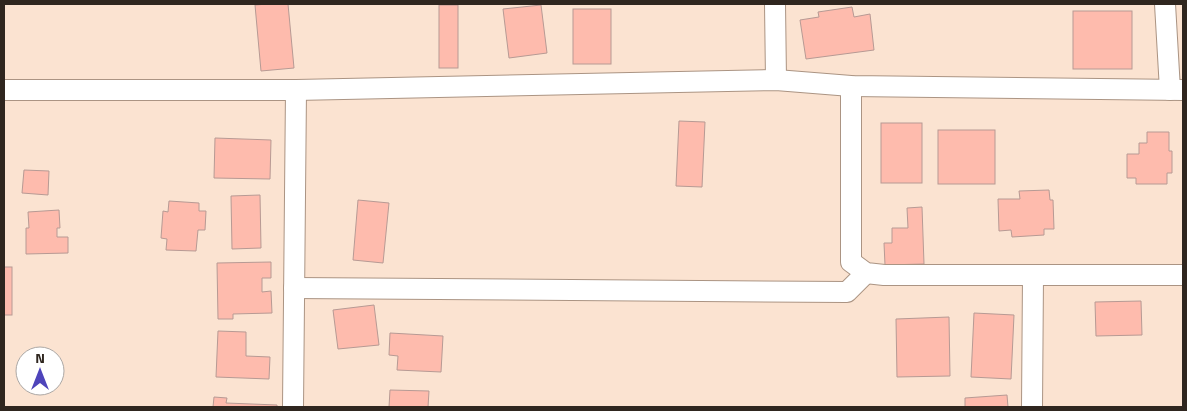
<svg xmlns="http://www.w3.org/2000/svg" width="1187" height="411" viewBox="0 0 1187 411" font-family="'Titillium Web',sans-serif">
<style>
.building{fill:#febbad;stroke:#b79a94}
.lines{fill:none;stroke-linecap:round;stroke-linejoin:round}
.street-casing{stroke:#ab9483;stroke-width:22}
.street{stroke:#fff;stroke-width:20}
</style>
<rect width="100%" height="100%" fill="#fbe3d1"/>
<g class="building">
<polygon points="268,4 288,4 294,68 261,71 255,5"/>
<rect x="439" y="5" width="19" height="63"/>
<polygon points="541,5 547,53 509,58 503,9"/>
<polygon points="852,7 854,17 870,14 874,50 806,59 800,20 819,17 818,12"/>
<rect x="573" y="9" width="38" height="55"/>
<rect x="1073" y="11" width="59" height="58"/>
<polygon points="679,121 705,122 702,187 676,186"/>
<rect x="881" y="123" width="41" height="60"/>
<rect x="938" y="130" width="57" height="54"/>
<polygon points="1147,132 1169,132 1169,151 1172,151 1172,173 1167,173 1167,184 1136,184 1136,178 1127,178 1127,154 1139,154 1139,143 1147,143"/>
<polygon points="215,138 271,140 270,179 214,178"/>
<polygon points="24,170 49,171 48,195 22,193"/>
<polygon points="1049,190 1050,200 1053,200 1054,229 1044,229 1044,235 1012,237 1011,230 999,231 998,199 1020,199 1019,191"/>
<polygon points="260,195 261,248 232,249 231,196"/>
<polygon points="358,200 389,203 383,263 353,260"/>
<polygon points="169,201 199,203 199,211 206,211 205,230 198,230 196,251 166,250 167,239 161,238 163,211 168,212"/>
<polygon points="922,207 924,264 885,265 884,243 892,243 892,228 908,228 907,208"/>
<polygon points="59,210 60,228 57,228 57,237 68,237 68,253 26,254 26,228 29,228 28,212"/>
<polygon points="271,262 271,278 262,278 262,292 271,291 272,313 233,314 233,319 218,319 217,263"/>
<rect x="4" y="267" width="8" height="48"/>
<polygon points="1141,301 1142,335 1096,336 1095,302"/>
<polygon points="374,305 379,345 338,349 333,310"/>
<polygon points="974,313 1014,315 1011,379 971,377"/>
<polygon points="949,317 950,376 897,377 896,319"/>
<polygon points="218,331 246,332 246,356 270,357 269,379 216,377"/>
<polygon points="390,333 443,336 441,372 397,370 398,356 389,355"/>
<polygon points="390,390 429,391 428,407 389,407"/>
<polygon points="1007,395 1008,407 965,407 965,398"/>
<polygon points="214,397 227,398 226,403 277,405 277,407 213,407"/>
</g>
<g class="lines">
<defs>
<g id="street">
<polyline points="775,4 776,80"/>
<polyline points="1165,4 1170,90"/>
<polyline points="851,86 851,262 866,273 884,275 1183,275"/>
<polyline points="4,90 296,90 776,80 851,86 1183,90"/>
<polyline points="294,288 847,292 866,273"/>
<polyline points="293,407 296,90"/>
<polyline points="1032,407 1033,276"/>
</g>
</defs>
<use href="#street" class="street-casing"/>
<use href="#street" class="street"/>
</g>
<rect width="1187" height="411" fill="none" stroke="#2f261f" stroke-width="10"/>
<g transform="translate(40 371)"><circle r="24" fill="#ffffff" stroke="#aca8a5"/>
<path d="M0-4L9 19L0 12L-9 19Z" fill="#4e44bb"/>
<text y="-8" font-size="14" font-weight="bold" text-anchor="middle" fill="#2f261f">N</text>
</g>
</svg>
